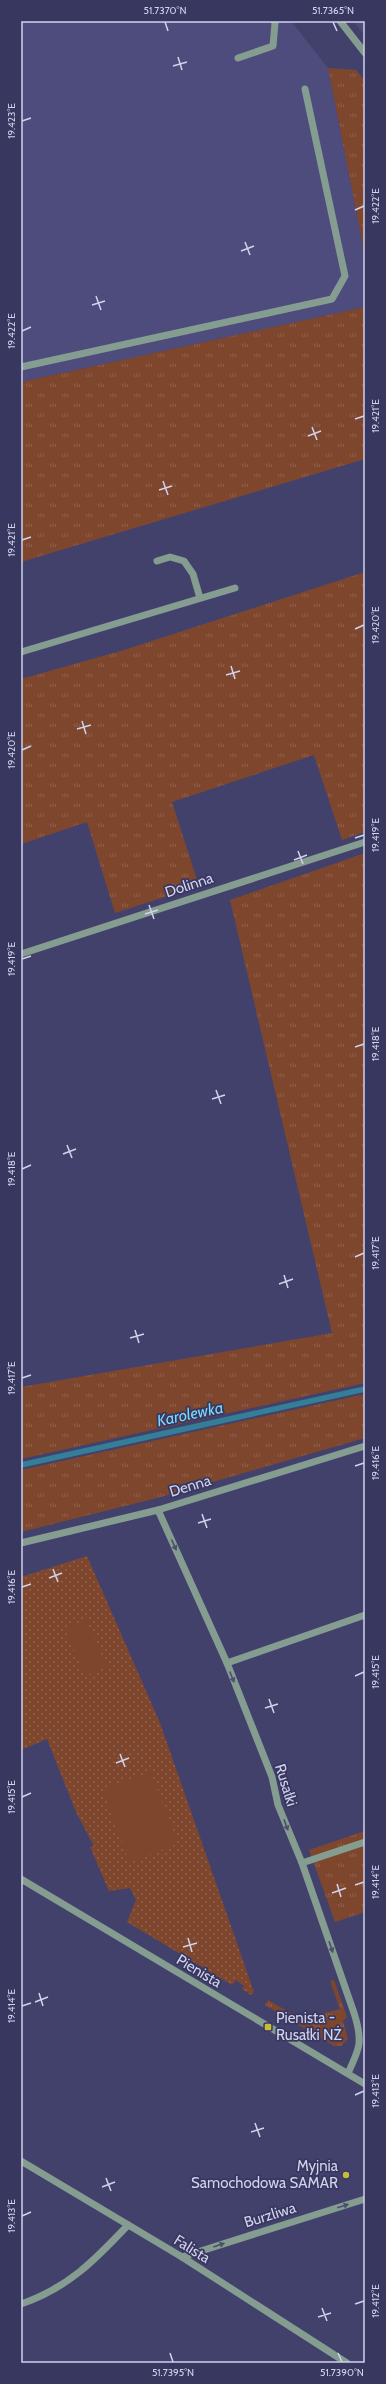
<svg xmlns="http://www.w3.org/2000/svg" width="386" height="2384" viewBox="0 0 386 2384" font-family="Cabin,sans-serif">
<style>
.built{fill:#4d4c7c}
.grass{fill:url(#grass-tufts)}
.park{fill:url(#park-dots)}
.pitch{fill:#7f462e}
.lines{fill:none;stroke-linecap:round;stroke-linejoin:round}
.stream{stroke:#347f97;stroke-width:5.5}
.minor{stroke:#859c90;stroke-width:7}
.oneway{fill:#4b506c}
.ticks{fill:none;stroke:#d1d2ec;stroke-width:1.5}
.poi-dot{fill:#c8bb3b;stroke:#383760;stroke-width:1.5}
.labels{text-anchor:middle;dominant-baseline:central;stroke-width:3.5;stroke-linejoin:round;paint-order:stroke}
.street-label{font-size:15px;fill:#d1d2ec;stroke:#383760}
.poi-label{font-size:15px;fill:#d1d2ec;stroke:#383760;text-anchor:start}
.water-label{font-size:16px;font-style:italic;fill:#7bd8f9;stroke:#383760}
.neatline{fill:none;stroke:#d1d2ec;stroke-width:1.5}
.ticks-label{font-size:10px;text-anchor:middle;fill:#d1d2ec}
</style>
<defs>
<pattern id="grass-tufts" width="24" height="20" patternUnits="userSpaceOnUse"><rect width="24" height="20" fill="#7f462e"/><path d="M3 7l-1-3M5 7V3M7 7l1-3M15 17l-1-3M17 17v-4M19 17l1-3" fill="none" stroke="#90604c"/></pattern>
<pattern id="park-dots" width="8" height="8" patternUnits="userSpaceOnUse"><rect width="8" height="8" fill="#7f462e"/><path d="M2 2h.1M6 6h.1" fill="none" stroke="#90604c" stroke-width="1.8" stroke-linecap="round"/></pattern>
</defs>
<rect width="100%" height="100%" fill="#42416b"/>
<g class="built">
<polygon points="21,21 291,21 328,68 365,256 365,307 21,382"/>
<polygon points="353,21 365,21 365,36"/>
</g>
<g class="grass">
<polygon points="328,68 356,70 365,81 365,256"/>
<polygon points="365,307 365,459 21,562 21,382"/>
<polygon points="365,572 365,832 342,840 314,755 172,802 199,886 115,913 87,822 21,844 21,679 124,650"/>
<polygon points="365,853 365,1383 21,1459 21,1387 332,1333 230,900"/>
<polygon points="365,1394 365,1438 161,1497 21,1532 21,1470"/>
<polygon points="365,1831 365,1912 335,1922 309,1850"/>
<polygon points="334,1980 347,2017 343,2021 348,2039 341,2046 334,2046 265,2005 268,2000 301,2019 340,2009 330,1981"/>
</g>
<polygon class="park" points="87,1556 160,1723 254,1992 251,1995 242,1989 244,1986 236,1980 232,1985 127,1922 136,1900 130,1888 109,1891 90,1847 94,1846 76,1812 47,1739 21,1750 21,1577"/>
<g class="pitch">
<polygon points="86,1619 107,1667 85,1676 65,1629"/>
<polygon points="151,1772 178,1844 129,1862 103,1789"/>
</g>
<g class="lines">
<polyline class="stream" points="21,1465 365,1389"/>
<g class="minor">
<polyline points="340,21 365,53"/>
<polyline points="238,58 273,46 275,23 274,21"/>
<polyline points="21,367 332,299 345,276 305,89"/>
<polyline points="157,561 170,557 184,561 193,574 200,598"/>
<polyline points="21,652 235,588"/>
<polyline points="21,954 365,842"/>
<path d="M158,1510L227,1663L272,1777L278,1805L302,1863L354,2013C363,2041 360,2048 348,2073"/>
<polyline points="21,1543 158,1510 365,1446"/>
<polyline points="227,1663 365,1615"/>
<polyline points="302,1863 365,1842"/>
<polyline points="21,1879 365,2084"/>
<polyline points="21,2161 182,2257 347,2363"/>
<polyline points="182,2257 365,2199"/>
<path d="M21,2304C68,2288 95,2260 128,2225"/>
</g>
</g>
<defs><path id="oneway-solid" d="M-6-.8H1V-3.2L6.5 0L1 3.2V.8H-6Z"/></defs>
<g class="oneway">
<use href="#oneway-solid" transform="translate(174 1545) rotate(66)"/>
<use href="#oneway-solid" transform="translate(232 1677) rotate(68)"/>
<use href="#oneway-solid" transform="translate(286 1825) rotate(70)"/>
<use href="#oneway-solid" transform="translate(331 1947) rotate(71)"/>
<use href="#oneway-solid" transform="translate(343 2206) rotate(-17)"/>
<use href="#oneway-solid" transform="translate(219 2245) rotate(-19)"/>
</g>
<path class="ticks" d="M165,22L168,31M333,22L337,31M178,57L182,70M173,66L187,62M22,121L31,118M355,210L364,206M245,242L250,255M241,251L254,246M96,296L101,310M92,305L105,301M22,331L31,327M355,419L364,416M312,427L317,440M308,436L321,431M163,481L168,495M159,490L172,486M22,540L31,537M355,629L364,625M231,666L235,679M226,675L240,671M82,721L86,734M77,729L91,725M22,750L31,746M355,838L364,835M298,851L303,864M294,860L307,855M149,905L154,919M145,914L158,910M22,959L31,956M355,1047L364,1044M216,1090L221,1104M212,1099L225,1095M67,1145L72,1158M63,1154L76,1149M22,1169L31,1165M355,1257L364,1253M284,1275L288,1288M279,1284L293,1279M135,1330L139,1343M130,1338L144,1334M22,1378L31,1375M355,1466L364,1463M202,1514L207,1528M198,1523L211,1519M53,1569L58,1582M49,1578L62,1573M22,1587L31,1584M355,1676L364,1672M269,1699L274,1713M265,1708L278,1704M120,1754L125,1767M116,1763L129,1758M22,1797L31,1793M337,1884L341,1897M355,1885L364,1882M332,1893L346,1888M188,1938L192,1952M183,1947L197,1943M39,1993L43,2006M35,2002L48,1997M22,2006L31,2003M355,2095L364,2091M255,2123L260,2137M251,2132L264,2128M106,2178L111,2191M102,2187L115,2182M22,2216L31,2212M355,2304L364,2301M322,2308L327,2321M318,2317L331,2313M170,2353L173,2362M338,2353L342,2362"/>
<g class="poi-dot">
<rect x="264" y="2023" width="8" height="8" rx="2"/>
<circle cx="346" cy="2175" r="4"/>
</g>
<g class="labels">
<g class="street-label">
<text transform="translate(189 885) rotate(-18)">Dolinna</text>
<text transform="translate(190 1486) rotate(-17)">Denna</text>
<text transform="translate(286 1785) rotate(73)">Rusałki</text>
<text transform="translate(199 1971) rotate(31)">Pienista</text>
<text transform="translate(270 2215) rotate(-17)">Burzliwa</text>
<text transform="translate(192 2249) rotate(32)">Falista</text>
</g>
<g class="poi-label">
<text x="276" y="2018">Pienista -<tspan x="276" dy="17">Rusałki NŻ</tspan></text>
<text x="338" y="2166" text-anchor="end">Myjnia<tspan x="338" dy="17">Samochodowa SAMAR</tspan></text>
</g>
<g class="water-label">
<text transform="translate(190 1414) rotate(-12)">Karolewka</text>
</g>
</g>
<rect width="386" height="2384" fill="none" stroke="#383760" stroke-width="44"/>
<rect x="22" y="22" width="342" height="2340" class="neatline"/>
<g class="ticks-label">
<text x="165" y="14">51.7370°N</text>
<text x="333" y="14">51.7365°N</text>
<text transform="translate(11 121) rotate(-90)" y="4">19.423°E</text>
<text transform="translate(375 206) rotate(-90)" y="4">19.422°E</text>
<text transform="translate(11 331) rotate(-90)" y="4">19.422°E</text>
<text transform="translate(375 416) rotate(-90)" y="4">19.421°E</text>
<text transform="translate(11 540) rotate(-90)" y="4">19.421°E</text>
<text transform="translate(375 625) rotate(-90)" y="4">19.420°E</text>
<text transform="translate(11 750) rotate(-90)" y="4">19.420°E</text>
<text transform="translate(375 835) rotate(-90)" y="4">19.419°E</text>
<text transform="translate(11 959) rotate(-90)" y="4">19.419°E</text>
<text transform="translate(375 1044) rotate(-90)" y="4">19.418°E</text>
<text transform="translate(11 1169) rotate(-90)" y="4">19.418°E</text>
<text transform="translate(375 1253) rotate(-90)" y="4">19.417°E</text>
<text transform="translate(11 1378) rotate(-90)" y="4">19.417°E</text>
<text transform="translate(375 1463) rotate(-90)" y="4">19.416°E</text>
<text transform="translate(11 1587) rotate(-90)" y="4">19.416°E</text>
<text transform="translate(375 1672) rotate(-90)" y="4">19.415°E</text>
<text transform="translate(11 1797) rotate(-90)" y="4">19.415°E</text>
<text transform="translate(375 1882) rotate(-90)" y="4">19.414°E</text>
<text transform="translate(11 2006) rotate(-90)" y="4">19.414°E</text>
<text transform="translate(375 2091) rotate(-90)" y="4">19.413°E</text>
<text transform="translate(11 2216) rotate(-90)" y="4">19.413°E</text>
<text transform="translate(375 2301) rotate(-90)" y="4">19.412°E</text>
<text x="173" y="2376">51.7395°N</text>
<text x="342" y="2376">51.7390°N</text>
</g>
</svg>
